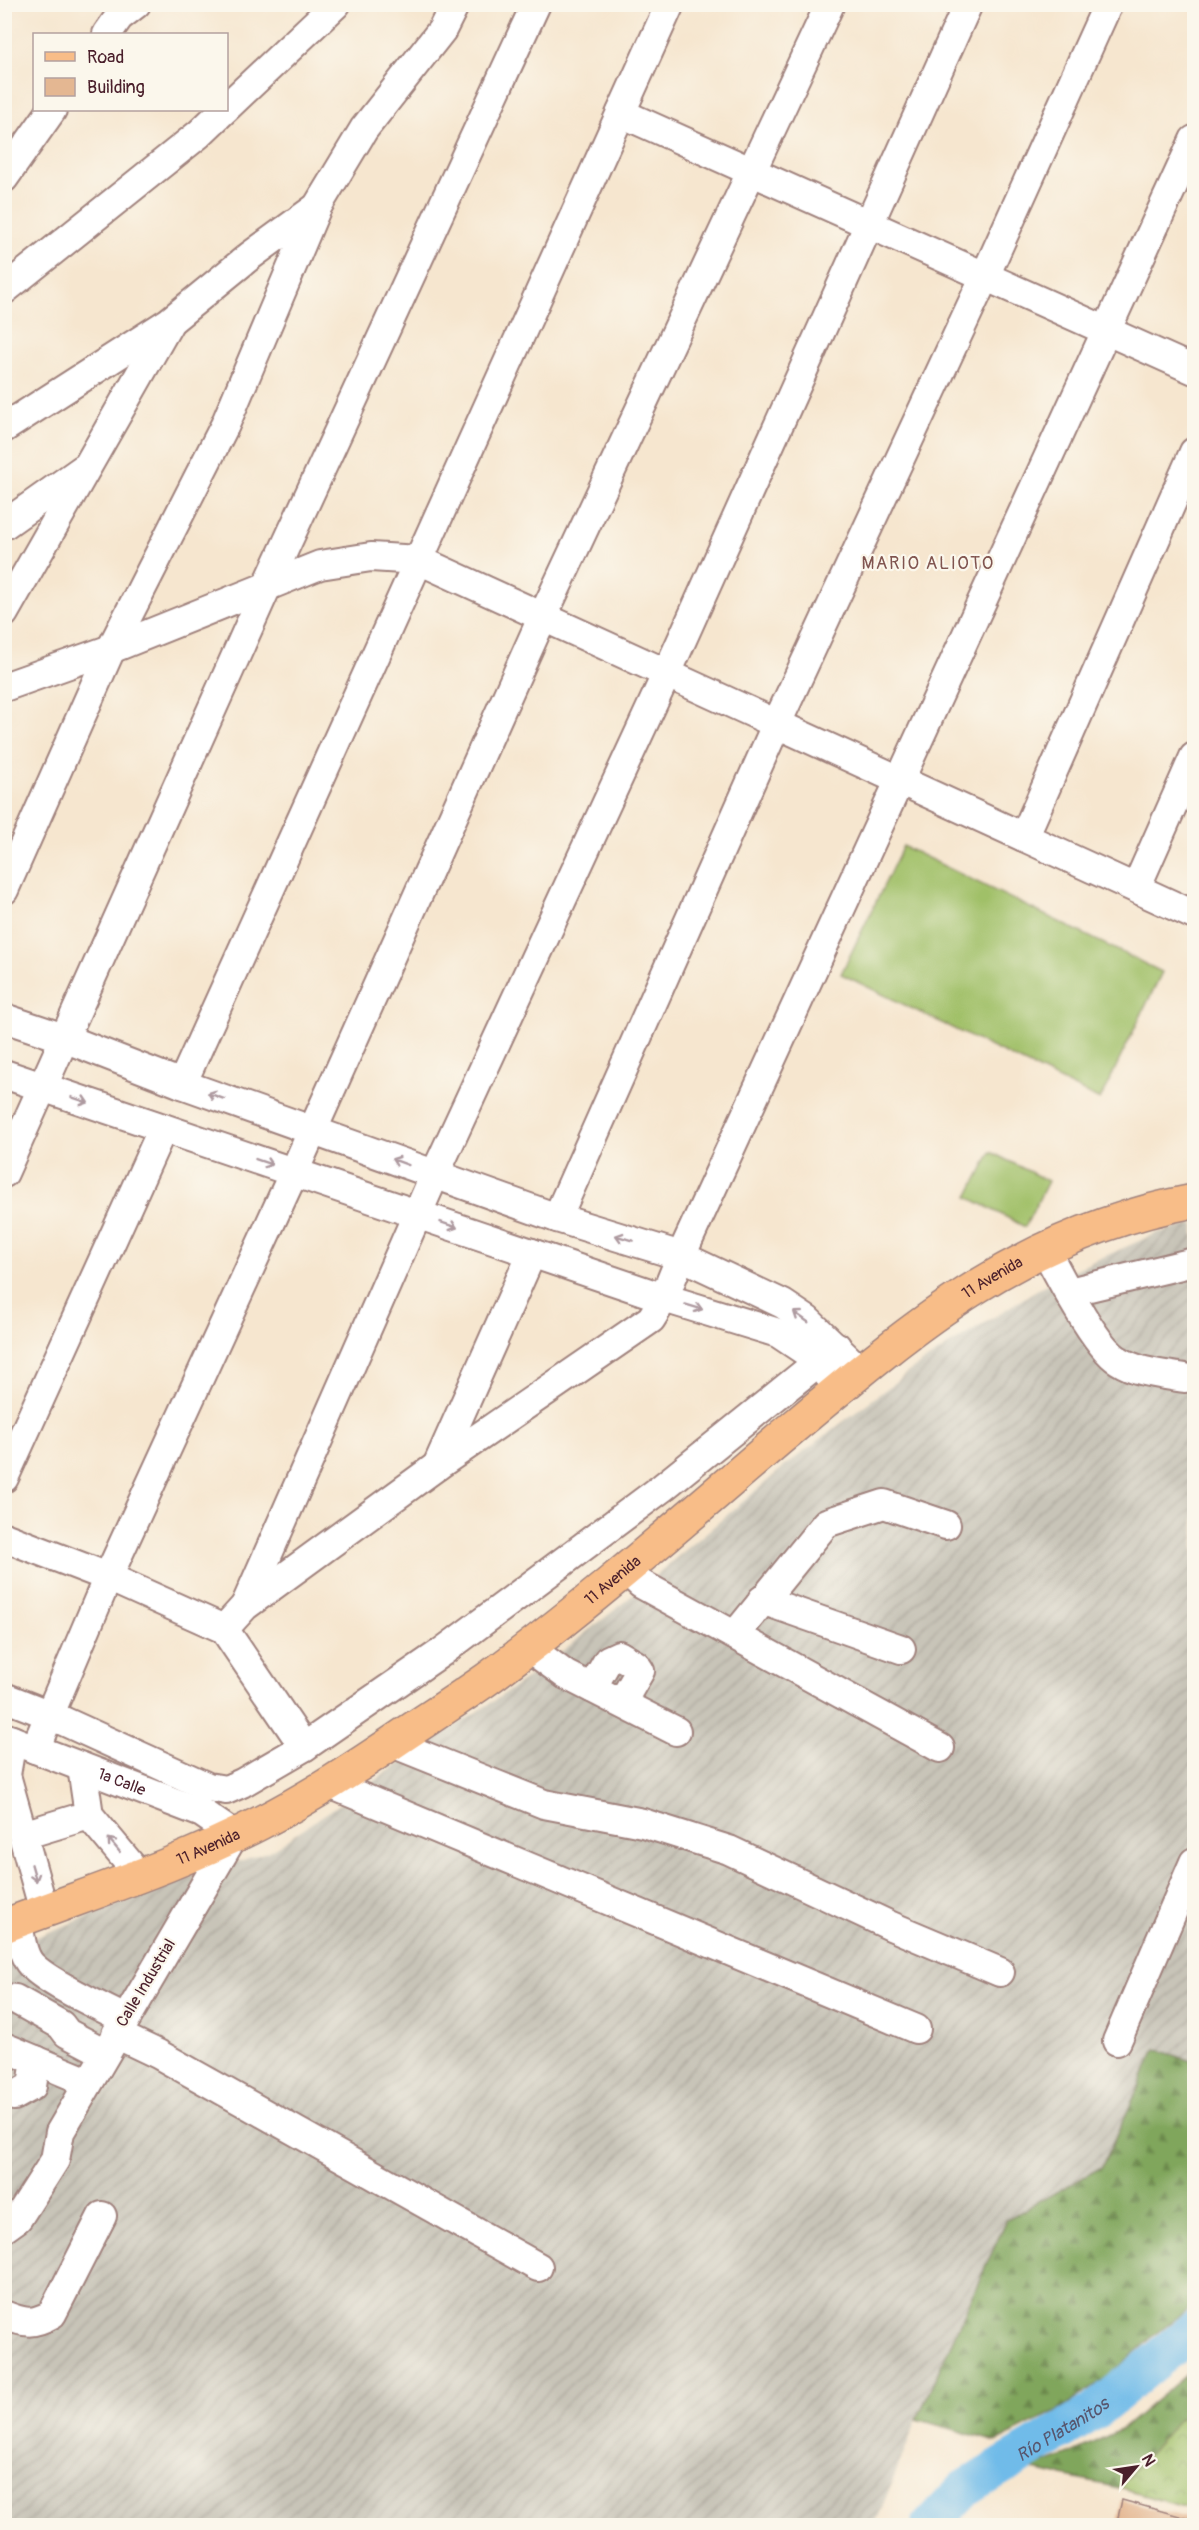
<svg xmlns="http://www.w3.org/2000/svg" width="1199" height="2530" viewBox="0 0 1199 2530" font-family="Pangolin,sans-serif">
<style>
.industrial{fill:url(#industrial-furrows)}
.forest{fill:url(#forest-firs);stroke:#656244;stroke-width:1.5}
.park{fill:url(#park-crowns);stroke:#75704a;stroke-width:1.5}
.pitch{fill:#a0c068;stroke:#75704a;stroke-width:1.5}
.lines{fill:none;stroke-linecap:round;stroke-linejoin:round}
.river{stroke:#6fbbe9;stroke-width:38}
.building{fill:#e4b792}
.minor-casing{stroke:#a0827d;stroke-width:32}
.major-casing{stroke:#a0827d;stroke-width:36}
.minor{stroke:#fff;stroke-width:28}
.major{stroke:#f8bd88;stroke-width:33}
.oneway{stroke:#ae9aa0}
.labels{text-anchor:middle;dominant-baseline:central;stroke-width:4.5;stroke-linejoin:round;paint-order:stroke}
.street-label{font-size:16px;fill:#4a1f2b;stroke:#fbf7ec}
.neighbourhood-label{font-size:18px;letter-spacing:1.5px;fill:#80544f;stroke:#fbf7ec}
.water-label{font-size:18px;font-style:italic;fill:#57566e;stroke:#fbf7ec}
</style>
<defs>
<pattern id="industrial-furrows" width="10" height="10" patternUnits="userSpaceOnUse" patternTransform="scale(1.5)"><rect width="10" height="10" fill="#c8c4b8"/><path d="M-1 1l2-2M0 10L10 0M9 11l2-2" fill="none" stroke="#ada89e"/></pattern>
<pattern id="forest-firs" width="22" height="20" patternUnits="userSpaceOnUse" patternTransform="scale(1.5)"><rect width="22" height="20" fill="#80a65c"/><path d="M5 1l3.5 6h-7zM16 11l3.5 6h-7z" fill="#6b874c"/></pattern>
<pattern id="park-crowns" width="20" height="18" patternUnits="userSpaceOnUse" patternTransform="scale(1.5)"><rect width="20" height="18" fill="#a0c068"/><path d="M2 6a3 3 0 1 1 6 0M12 15a3 3 0 1 1 6 0" fill="none" stroke="#849b56"/></pattern>
</defs>
<rect width="100%" height="100%" fill="#fbf7ec"/>
<filter id="ink" filterUnits="userSpaceOnUse"><feTurbulence type="fractalNoise" baseFrequency=".0167" numOctaves="2"/><feDisplacementMap in="SourceGraphic" scale="12" xChannelSelector="R" yChannelSelector="G"/><feConvolveMatrix kernelMatrix="1 2 1 2 8 2 1 2 1" color-interpolation-filters="sRGB"/></filter>
<filter id="wash" filterUnits="userSpaceOnUse"><feTurbulence type="fractalNoise" baseFrequency=".008" numOctaves="4" result="noise"/><feDisplacementMap in="SourceGraphic" scale="24" xChannelSelector="R" yChannelSelector="G"/><feGaussianBlur stdDeviation="1.35" result="paint"/><feColorMatrix in="noise" values="0 0 0 0 0 0 0 0 0 0 0 0 0 0 0 0 0 1.4 0 .05"/><feComposite in="paint" operator="in"/></filter>
<g filter="url(#wash)">
<rect width="100%" height="100%" fill="#f6e6cf"/>
<polygon class="industrial" points="1194,1224 1194,2062 1156,2049 1102,2167 1007,2219 917,2419 875,2525 5,2526 5,1949 183,1880 270,1851 528,1678 616,1609 784,1467 911,1370 1054,1279 1157,1233"/>
<g class="forest">
<polygon points="1156,2049 1194,2062 1194,2305 1150,2339 1109,2376 1062,2408 996,2442 917,2419 1007,2219 1102,2167"/>
<polygon points="1194,2368 1194,2413 1179,2420 1119,2488 1029,2469 1067,2455 1122,2429"/>
</g>
<polygon class="park" points="1194,2413 1194,2510 1119,2488 1179,2419"/>
<g class="pitch">
<polygon points="903,846 1162,972 1100,1100 841,974"/>
<polygon points="991,1152 1048,1181 1025,1227 968,1197"/>
</g>
<g class="lines">
<path class="river" id="s1" d="M930,2526L965,2489L1096,2410L1194,2330"/>
</g>
<g id="blocks">
<polygon class="building" points="1122,2500 1194,2520 1194,2526 1116,2526"/>
</g>
</g>
<g filter="url(#ink)">
<use href="#blocks" fill-opacity="0" stroke="#a0827d" stroke-width="1.5"/>
<g class="lines">
<defs>
<g id="minor">
<polyline points="107,34 119,17 136,4"/>
<polyline points="226,108 336,4"/>
<polyline points="621,113 1194,370"/>
<polyline points="4,178 52,110"/>
<polyline points="4,290 199,134 224,110"/>
<polyline points="4,428 169,322 250,256 317,207 364,129 442,30 455,4"/>
<polyline points="4,525 83,469"/>
<polyline points="4,613 168,325"/>
<polyline points="4,687 111,649 320,565 371,557 419,560 1194,915"/>
<polyline points="1024,837 1194,452"/>
<polyline points="1136,888 1194,757"/>
<polyline points="4,890 111,649 225,425 317,207"/>
<polyline points="4,1018 64,1038 182,1084 557,1218 681,1256 783,1304 807,1320 850,1361"/>
<polyline points="4,1074 664,1298 778,1333 811,1355 829,1376"/>
<polyline points="182,1084 670,4"/>
<polyline points="4,1173 268,584 536,4"/>
<polyline points="557,1218 777,723 985,276 1108,4"/>
<path d="M1045,1249C1058,1274 1096,1347 1118,1360C1138,1373 1162,1374 1185,1378"/>
<polyline points="1069,1292 1194,1262"/>
<polyline points="437,1466 532,1253"/>
<polyline points="4,1478 163,1128"/>
<polyline points="4,1537 108,1577 224,1629 304,1747"/>
<polyline points="625,1569 641,1584 940,1748"/>
<polyline points="762,1600 901,1649"/>
<polyline points="246,1604 435,1174 667,673 968,4"/>
<polyline points="224,1629 245,1606 437,1466 651,1319 664,1298 681,1256 1194,140"/>
<polyline points="735,1635 826,1523 884,1504 946,1525"/>
<polyline points="528,1647 566,1675 676,1731"/>
<polyline points="592,1688 608,1660 619,1655 636,1665 640,1671 622,1702"/>
<polyline points="4,1697 50,1715 208,1787 226,1790 242,1783 304,1747 442,1652 662,1488 837,1347"/>
<path id="s2" d="M4,1737L202,1813L234,1835L60,2132L55,2160L18,2218L4,2228"/>
<polyline points="12,1740 6,1775 44,1911"/>
<polyline points="392,1743 544,1804 643,1823 729,1850 891,1926 1000,1972"/>
<polyline points="35,1749 108,1577 294,1172 543,616 830,4"/>
<polyline points="82,1767 89,1815 139,1875"/>
<polyline points="330,1784 916,2029"/>
<polyline points="23,1835 89,1815"/>
<path d="M18,1921C20,1933 21,1951 29,1962C42,1980 103,2008 125,2019"/>
<polyline points="4,1998 15,1999 61,2025 67,2033 105,2053"/>
<polyline points="116,2034 158,2054 538,2267"/>
<polyline points="1117,2041 1194,1862"/>
<polyline points="4,2047 88,2082"/>
<polyline points="4,2093 14,2096 32,2086 36,2060"/>
<path d="M4,2315C24,2323 33,2325 52,2314L102,2216"/>
</g>
<g id="major">
<path id="s3" d="M4,1926C90,1893 179,1865 260,1823C311,1797 358,1766 405,1734C432,1716 460,1698 487,1679C588,1605 682,1522 777,1441C909,1330 1019,1233 1194,1201"/>
</g>
</defs>
<use href="#minor" class="minor-casing"/>
<use href="#major" class="major-casing"/>
<use href="#minor" class="minor"/>
<use href="#major" class="major"/>
</g>
<defs><path id="oneway-shaft" d="M-6 0H5M1.5-3L5.5 0L1.5 3" fill="none" stroke-width="1.6" stroke-linecap="round" stroke-linejoin="round" transform="scale(1.5)"/></defs>
<g class="oneway">
<use href="#oneway-shaft" transform="translate(216 1096) rotate(-160)"/>
<use href="#oneway-shaft" transform="translate(80 1100) rotate(19)"/>
<use href="#oneway-shaft" transform="translate(264 1162) rotate(19)"/>
<use href="#oneway-shaft" transform="translate(400 1162) rotate(-160)"/>
<use href="#oneway-shaft" transform="translate(449 1225) rotate(19)"/>
<use href="#oneway-shaft" transform="translate(624 1238) rotate(-163)"/>
<use href="#oneway-shaft" transform="translate(694 1307) rotate(17)"/>
<use href="#oneway-shaft" transform="translate(801 1317) rotate(-145)"/>
<use href="#oneway-shaft" transform="translate(114 1845) rotate(-130)"/>
<use href="#oneway-shaft" transform="translate(34 1873) rotate(74)"/>
</g>
</g>
<g class="labels">
<g class="street-label">
<text stroke="none"><textPath href="#s3" startOffset="1191">11 Avenida</textPath></text>
<text stroke="none"><textPath href="#s3" startOffset="705">11 Avenida</textPath></text>
<text stroke="none"><textPath href="#s2" startOffset="126">1a Calle</textPath></text>
<text stroke="none"><textPath href="#s3" startOffset="219">11 Avenida</textPath></text>
<text transform="translate(146 1983) rotate(-59)">Calle Industrial</text>
</g>
<g class="neighbourhood-label">
<text x="928" y="563">MARIO ALIOTO</text>
</g>
<g class="water-label">
<text stroke="none"><textPath href="#s1" startOffset="165">Río Platanitos</textPath></text>
</g>
</g>
<rect width="1199" height="2530" fill="none" stroke="#fbf7ec" stroke-width="24"/>
<rect x="33" y="33" width="195" height="78" fill="#fbf7ec" stroke="#b4a19f" stroke-width="1.5"/>
<rect x="45" y="52" width="30" height="9" fill="#f8bd88" stroke="#b4a19f" stroke-width="1.5"/>
<text x="87" y="63" font-size="18" fill="#4a1f2b">Road</text>
<rect x="45" y="78" width="30" height="18" fill="#e4b792" stroke="#b4a19f" stroke-width="1.5"/>
<text x="87" y="93" font-size="18" fill="#4a1f2b">Building</text>
<g transform="translate(1136 2467) rotate(61)" stroke="#fbf7ec" stroke-width="4.5" paint-order="stroke">
<path d="M0-4.5L10 22L0 15L-10 22Z" fill="#4a1f2b"/>
<text y="-9" font-size="16" font-weight="bold" text-anchor="middle" fill="#4a1f2b">N</text>
</g>
</svg>
